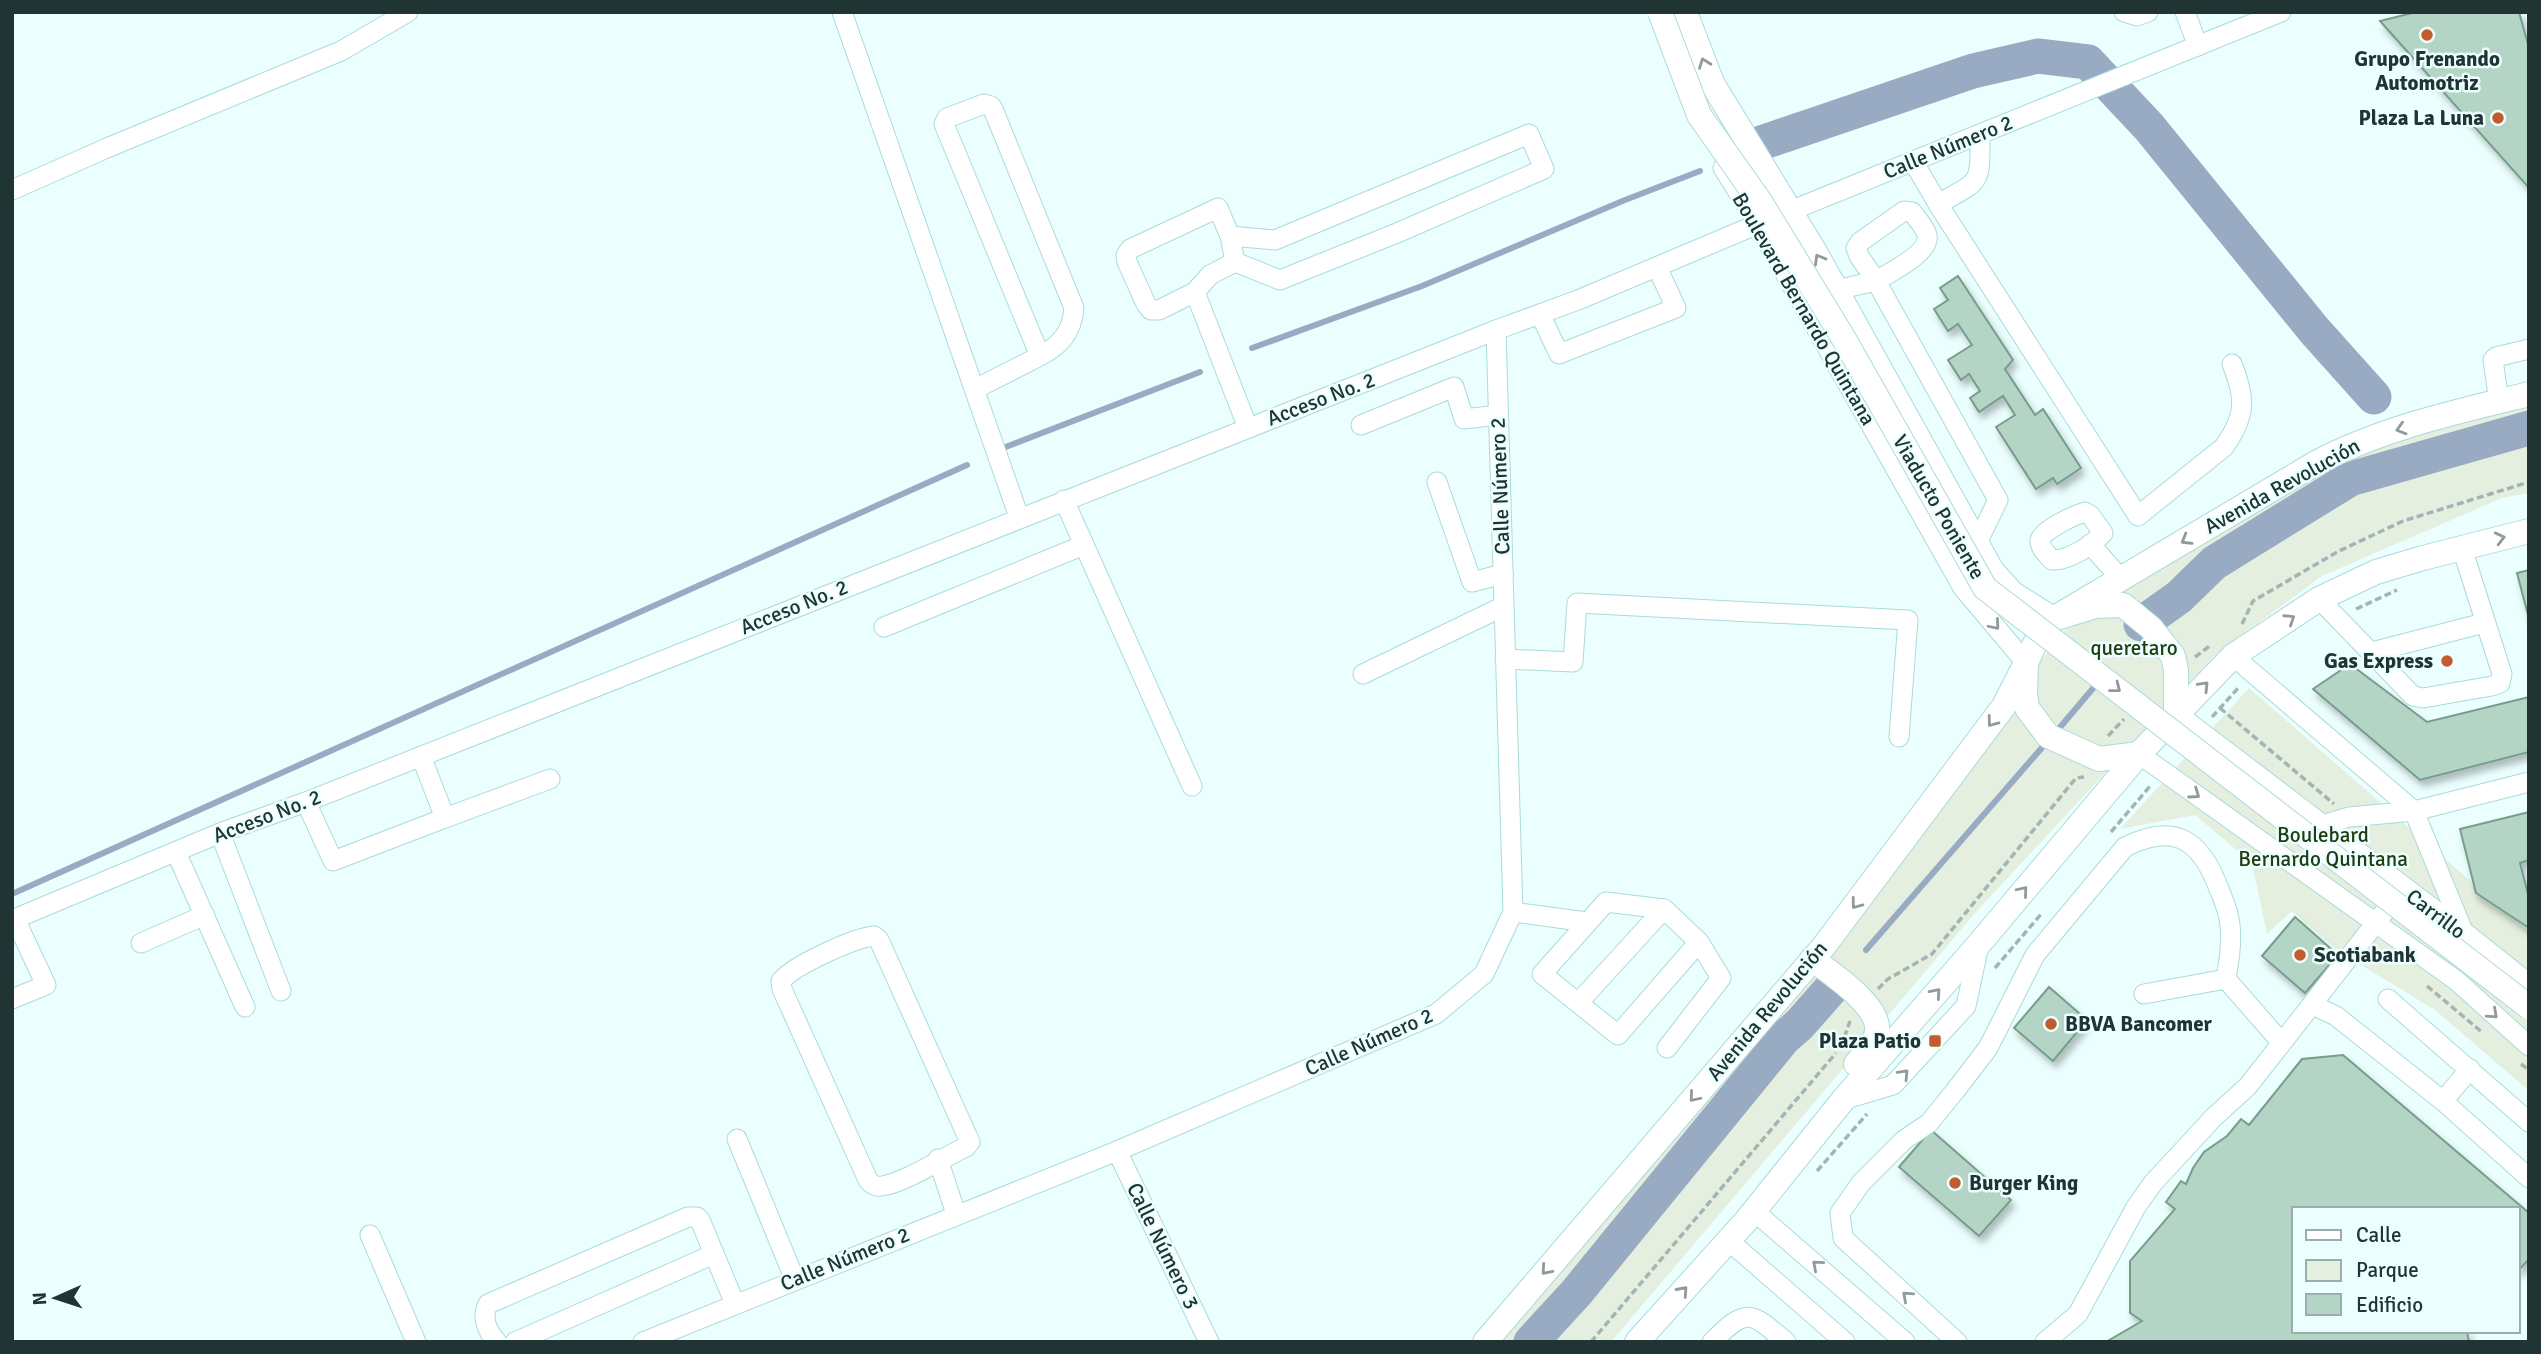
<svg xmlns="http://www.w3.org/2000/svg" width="2541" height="1354" viewBox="0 0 2541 1354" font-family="Signika,sans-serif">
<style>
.green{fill:#e4efdf}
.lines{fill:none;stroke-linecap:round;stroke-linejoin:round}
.stream{stroke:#99aac3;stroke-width:6}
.river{stroke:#99aac3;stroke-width:35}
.building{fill:#b4d5c5;stroke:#769d8b;stroke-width:2;filter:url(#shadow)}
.minor-casing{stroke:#aadada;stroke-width:21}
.major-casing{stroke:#aadada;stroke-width:26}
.path{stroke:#a2b5b5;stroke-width:3.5;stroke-dasharray:7 3.5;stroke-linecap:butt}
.minor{stroke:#fff;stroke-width:19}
.major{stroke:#fff;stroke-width:24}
.major-bridge-casing{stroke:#aadada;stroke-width:26;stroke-linecap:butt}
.major-bridge{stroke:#fff;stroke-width:24}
.oneway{stroke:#909a9a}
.poi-dot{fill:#c25c2e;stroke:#ecffff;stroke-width:2.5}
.labels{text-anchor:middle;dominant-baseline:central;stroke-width:5;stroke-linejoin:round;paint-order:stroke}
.poi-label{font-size:21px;font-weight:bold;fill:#213434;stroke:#ecffff;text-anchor:end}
.street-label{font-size:21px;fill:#213434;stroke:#ecffff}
.park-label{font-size:21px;fill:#233b13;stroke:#ecffff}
</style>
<defs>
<filter id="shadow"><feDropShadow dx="3.5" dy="6" stdDeviation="3.5" flood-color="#0004"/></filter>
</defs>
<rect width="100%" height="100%" fill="#ecffff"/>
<g class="green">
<polygon points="2529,391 2529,493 2502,498 2322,576 2215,655 1975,913 1611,1342 1478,1342 1704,1085 2092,596 2311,453"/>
<polygon points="2249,688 2529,932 2529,1091 2435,1010 2343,954 2292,911 2267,934 2252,863 2195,815 2120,829"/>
</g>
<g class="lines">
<g class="stream">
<polyline points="1252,348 1422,286 1625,200 1700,171"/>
<polyline points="1003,448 1200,372"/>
<polyline points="2056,732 2095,686"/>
<polyline points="12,894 967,465"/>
<polyline points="1866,950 2046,743"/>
</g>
<g class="river">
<polyline points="1761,143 1973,71 2038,56 2088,62 2149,127 2314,330 2374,397"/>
<polyline points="2141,624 2179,597 2214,563 2350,479 2529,428"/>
<polyline points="1531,1342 1576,1293 1784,1038 1799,1025 1829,991"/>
</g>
</g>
<g class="building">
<polygon points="2416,12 2519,12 2529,48 2529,188 2380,21"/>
<polygon points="1958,276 2013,360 2005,369 2035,415 2043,409 2081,468 2057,484 2053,478 2036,489 1996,427 2015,415 2003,396 1979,412 1970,398 1980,391 1969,374 1961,380 1948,360 1972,345 1958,324 1948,331 1934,309 1948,300 1940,288"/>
<polygon points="2529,570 2529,619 2517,573"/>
<polygon points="2350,664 2427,722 2529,697 2529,752 2420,780 2313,689"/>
<polygon points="2529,812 2529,860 2520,863 2529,898 2529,928 2476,893 2460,829"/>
<polygon points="2295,917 2338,955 2305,993 2262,956"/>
<polygon points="2049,987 2087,1020 2053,1061 2014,1028"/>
<polygon points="2343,1055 2529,1213 2529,1259 2518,1271 2518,1209 2294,1209 2294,1331 2467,1331 2469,1342 2106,1342 2142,1321 2130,1313 2130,1261 2175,1209 2166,1202 2181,1181 2186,1184 2193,1168 2204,1152 2227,1136 2241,1119 2249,1125 2302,1059"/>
<polygon points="1931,1130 2011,1200 1979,1236 1899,1167"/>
</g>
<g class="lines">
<defs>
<g id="minor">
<polyline points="842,12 1019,517"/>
<polyline points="2124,12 2137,16 2148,12"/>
<polyline points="2185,12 2198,46"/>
<path d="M1980,134C1980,186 1982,179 1938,204L2138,516L2224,447C2246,416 2246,398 2232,364"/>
<polyline points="1913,161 1938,204"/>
<polyline points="1723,168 1750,211 1963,588 2026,663"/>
<polyline points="12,190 107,148 341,51 408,12"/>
<polygon points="1218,208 1230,236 1235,262 1210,275 1195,292 1159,310 1151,310 1146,304 1127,262 1126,255 1130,249"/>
<path d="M1904,211L1912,212C1917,219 1925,227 1927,235C1931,253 1890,272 1876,281L1859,256L1856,248L1860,242Z"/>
<polyline points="1230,236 1275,240 1529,134 1544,169 1397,233 1280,280 1235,262"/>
<polyline points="1836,290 1876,281 1998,500 1977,543"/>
<polyline points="1195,292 1248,428"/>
<polyline points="1540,314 1559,354 1676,308 1657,267"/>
<path d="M975,389L1040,356C1061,345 1072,332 1074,308L993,109L991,106L984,104L947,118L944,124L1040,356"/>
<polyline points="2499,401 2493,360 2496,357 2529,349"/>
<polyline points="1361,425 1454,387 1464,419 1498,415"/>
<polyline points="1437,482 1472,582 1503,574"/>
<polyline points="1064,500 1192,786"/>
<path d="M2085,512L2091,516L2103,533C2093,545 2068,561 2052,560C2048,555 2039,548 2040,540C2042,530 2075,515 2085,512Z"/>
<polyline points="2090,544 2121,579"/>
<polyline points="2319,599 2413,696 2423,698 2492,686 2500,683 2502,674 2462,548"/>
<polyline points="884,627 1084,545"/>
<polyline points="2372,652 2484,623"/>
<polyline points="2233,656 2414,811 2465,936"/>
<polyline points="1505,659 1573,662 1577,603 1908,620 1899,737"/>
<polyline points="1363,674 1504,606"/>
<polyline points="2139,754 2457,981 2529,1046"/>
<polyline points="306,802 333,861 445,818 421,756"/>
<polyline points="445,818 550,779"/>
<polyline points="2319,826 2349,817 2414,811 2529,782"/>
<polyline points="220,833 281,991"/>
<polyline points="176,852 245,1007"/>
<polyline points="1513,912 1587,922"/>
<polyline points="12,920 220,833 306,802 1496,330 1578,300 1758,224 2281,12"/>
<path d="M874,936L879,940L970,1142L966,1147C942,1158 906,1182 882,1186C876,1187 872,1185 868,1180L782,989L781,981C794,965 854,938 874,936Z"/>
<polyline points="141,943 205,915"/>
<polyline points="2144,994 2226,979"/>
<polyline points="12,999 46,985 15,919"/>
<polyline points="2388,999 2529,1122"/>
<polyline points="1578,1003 1664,909"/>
<polyline points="2313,1005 2336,1016 2443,1101 2529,1178"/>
<polyline points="1667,1048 1721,978 1699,942 1664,909 1606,902 1542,974 1618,1035 1699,942"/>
<polyline points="1843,1100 1893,1085 1966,1006 1979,945"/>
<polyline points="2443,1101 2470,1069"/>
<polyline points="737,1139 795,1280"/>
<polyline points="1117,1151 1209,1342"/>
<polyline points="938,1159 956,1214"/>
<polyline points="1754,1211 1905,1342"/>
<polyline points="370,1235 416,1342"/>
<polyline points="1729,1241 1845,1342"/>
<path d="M497,1342C487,1331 481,1317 488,1304L688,1217H697L700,1220L735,1304"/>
<polyline points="515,1342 714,1254"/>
<polyline points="643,1342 1117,1151 1436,1014 1484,974 1513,912 1496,330"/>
<path d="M1712,1342C1747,1307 1750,1311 1786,1342"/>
<path d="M1957,1342L1843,1238L1840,1213L1861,1183L1904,1140L1929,1123L1955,1091L1988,1048L2035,955L2125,847C2171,824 2198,836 2217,884C2222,897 2229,910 2230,925C2232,943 2229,961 2226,979L2281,1042"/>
<polyline points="2045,1342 2078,1314 2136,1207 2153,1183 2213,1118 2248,1086 2400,892"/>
</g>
<g id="major">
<polyline points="1685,12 1712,83 1815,252 1992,571 2013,594 2053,619"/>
<path d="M2053,619L2316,463C2382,428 2456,412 2529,394"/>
<polyline points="2176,716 2465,936 2529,987"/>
<polyline points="2139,754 2099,759 2048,736 2027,708 2025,693 2026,663 2039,635 2053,619 2095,606 2123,605 2151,628 2173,656 2176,670 2176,716"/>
<path d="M1812,959C1831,973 1874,1002 1877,1026C1879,1041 1865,1053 1856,1064"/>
<polyline points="1485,1342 1824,946 2004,706 2026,663"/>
<polyline points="1637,1342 1746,1221 1843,1100 1979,944 2139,754 2233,656 2319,599 2376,572 2423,558 2529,531"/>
</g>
</defs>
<use href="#minor" class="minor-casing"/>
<use href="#major" class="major-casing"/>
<g class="path">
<polyline points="2356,609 2397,590"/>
<polyline points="2242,624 2253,601 2339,551 2403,521 2529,482"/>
<polyline points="2195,657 2211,645"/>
<polyline points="2220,708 2334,804"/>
<polyline points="2212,717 2240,686"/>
<polyline points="2108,736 2124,719"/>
<polyline points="2111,832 2151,785"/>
<polyline points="1995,968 2042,913"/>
<polyline points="2427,986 2483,1033"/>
<polyline points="1878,989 1888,979 1932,954 2076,778 2084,777"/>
<polyline points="1841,1047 1850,1021"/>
<polyline points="2521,1064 2529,1070"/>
<polyline points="1817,1171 1867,1114"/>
<polyline points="1591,1342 1836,1053"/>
</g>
<use href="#minor" class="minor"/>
<use href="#major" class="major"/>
<defs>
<polyline id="major-bridge" points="1660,12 1699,115 1761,203 1844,339 1985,588 2529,1007"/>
</defs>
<use href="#major-bridge" class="major-bridge-casing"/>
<use href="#major-bridge" class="major-bridge"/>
</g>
<defs><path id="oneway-chevron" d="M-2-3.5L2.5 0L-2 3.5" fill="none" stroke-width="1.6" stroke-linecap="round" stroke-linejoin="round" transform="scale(1.75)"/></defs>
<g class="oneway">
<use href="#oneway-chevron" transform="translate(1704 63) rotate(-110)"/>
<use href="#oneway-chevron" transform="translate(1819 259) rotate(-120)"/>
<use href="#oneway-chevron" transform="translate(2401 429) rotate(163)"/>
<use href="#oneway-chevron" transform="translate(2500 538) rotate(-14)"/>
<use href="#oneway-chevron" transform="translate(2186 540) rotate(149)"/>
<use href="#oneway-chevron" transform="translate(2290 619) rotate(-33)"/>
<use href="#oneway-chevron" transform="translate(1995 625) rotate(50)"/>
<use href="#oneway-chevron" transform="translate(2204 686) rotate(-46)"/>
<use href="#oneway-chevron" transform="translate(2116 688) rotate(38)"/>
<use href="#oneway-chevron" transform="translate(1992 722) rotate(127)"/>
<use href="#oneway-chevron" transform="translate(2195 794) rotate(35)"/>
<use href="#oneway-chevron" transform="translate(2023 891) rotate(-50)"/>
<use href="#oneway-chevron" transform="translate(1856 904) rotate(127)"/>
<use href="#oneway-chevron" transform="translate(1936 993) rotate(-49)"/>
<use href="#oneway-chevron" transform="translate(2493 1014) rotate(42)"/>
<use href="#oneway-chevron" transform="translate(1904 1074) rotate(-46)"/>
<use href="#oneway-chevron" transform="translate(1694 1097) rotate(130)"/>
<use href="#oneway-chevron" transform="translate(1817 1265) rotate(-139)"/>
<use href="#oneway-chevron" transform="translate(1546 1270) rotate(131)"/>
<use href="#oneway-chevron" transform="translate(1683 1291) rotate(-48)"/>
<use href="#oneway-chevron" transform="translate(1907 1296) rotate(-138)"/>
</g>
<g class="poi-dot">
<circle cx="2427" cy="35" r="7"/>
<circle cx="2498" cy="118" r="7"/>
<circle cx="2447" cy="661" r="7"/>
<circle cx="2300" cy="955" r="7"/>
<circle cx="2051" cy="1024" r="7"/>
<rect x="1928" y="1034" width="14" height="14" rx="3.5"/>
<circle cx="1955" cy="1183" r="7"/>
</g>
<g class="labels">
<g class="poi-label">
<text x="2427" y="59" text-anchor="middle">Grupo Frenando<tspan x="2427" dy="24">Automotriz</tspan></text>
<text x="2484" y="118">Plaza La Luna</text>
<text x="2433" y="661">Gas Express</text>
<text x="2314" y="955" text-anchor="start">Scotiabank</text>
<text x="2065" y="1024" text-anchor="start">BBVA Bancomer</text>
<text x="1921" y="1041">Plaza Patio</text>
<text x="1969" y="1183" text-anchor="start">Burger King</text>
</g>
<g class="street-label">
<text transform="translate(1948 147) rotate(-22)">Calle Número 2</text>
<text transform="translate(1804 309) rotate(60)">Boulevard Bernardo Quintana</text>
<text transform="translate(1321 399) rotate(-21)">Acceso No. 2</text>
<text transform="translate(1500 486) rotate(-92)">Calle Número 2</text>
<text transform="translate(2282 486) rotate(-29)">Avenida Revolución</text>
<text transform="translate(1939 507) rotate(60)">Viaducto Poniente</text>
<text transform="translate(794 607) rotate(-22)">Acceso No. 2</text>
<text transform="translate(267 816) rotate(-21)">Acceso No. 2</text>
<text transform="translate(2436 914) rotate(37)">Carrillo</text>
<text transform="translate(1767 1011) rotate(-50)">Avenida Revolución</text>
<text transform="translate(1369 1042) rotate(-24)">Calle Número 2</text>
<text transform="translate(1163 1246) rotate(64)">Calle Número 3</text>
<text transform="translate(845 1259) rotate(-22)">Calle Número 2</text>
</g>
<g class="park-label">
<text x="2134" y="648">queretaro</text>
<text x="2323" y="835">Boulebard<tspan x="2323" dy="24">Bernardo Quintana</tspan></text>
</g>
</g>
<rect width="2541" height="1354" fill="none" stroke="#213434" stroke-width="28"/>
<rect x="2292" y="1207" width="228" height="126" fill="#ecffff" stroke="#9baeae" stroke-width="2"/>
<rect x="2306" y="1230" width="35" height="10" fill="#ffffff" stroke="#9baeae" stroke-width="2"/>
<text x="2356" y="1242" font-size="21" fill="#213434">Calle</text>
<rect x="2306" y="1260" width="35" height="21" fill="#e4efdf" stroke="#9baeae" stroke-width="2"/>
<text x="2356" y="1277" font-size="21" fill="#213434">Parque</text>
<rect x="2306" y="1294" width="35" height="21" fill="#b4d5c5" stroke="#9baeae" stroke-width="2"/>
<text x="2356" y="1312" font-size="21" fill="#213434">Edificio</text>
<g transform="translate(56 1298) rotate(267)" stroke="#ecffff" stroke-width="5" paint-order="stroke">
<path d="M0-5L12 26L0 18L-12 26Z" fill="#213434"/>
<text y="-10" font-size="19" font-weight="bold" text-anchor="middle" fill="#213434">N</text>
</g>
</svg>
